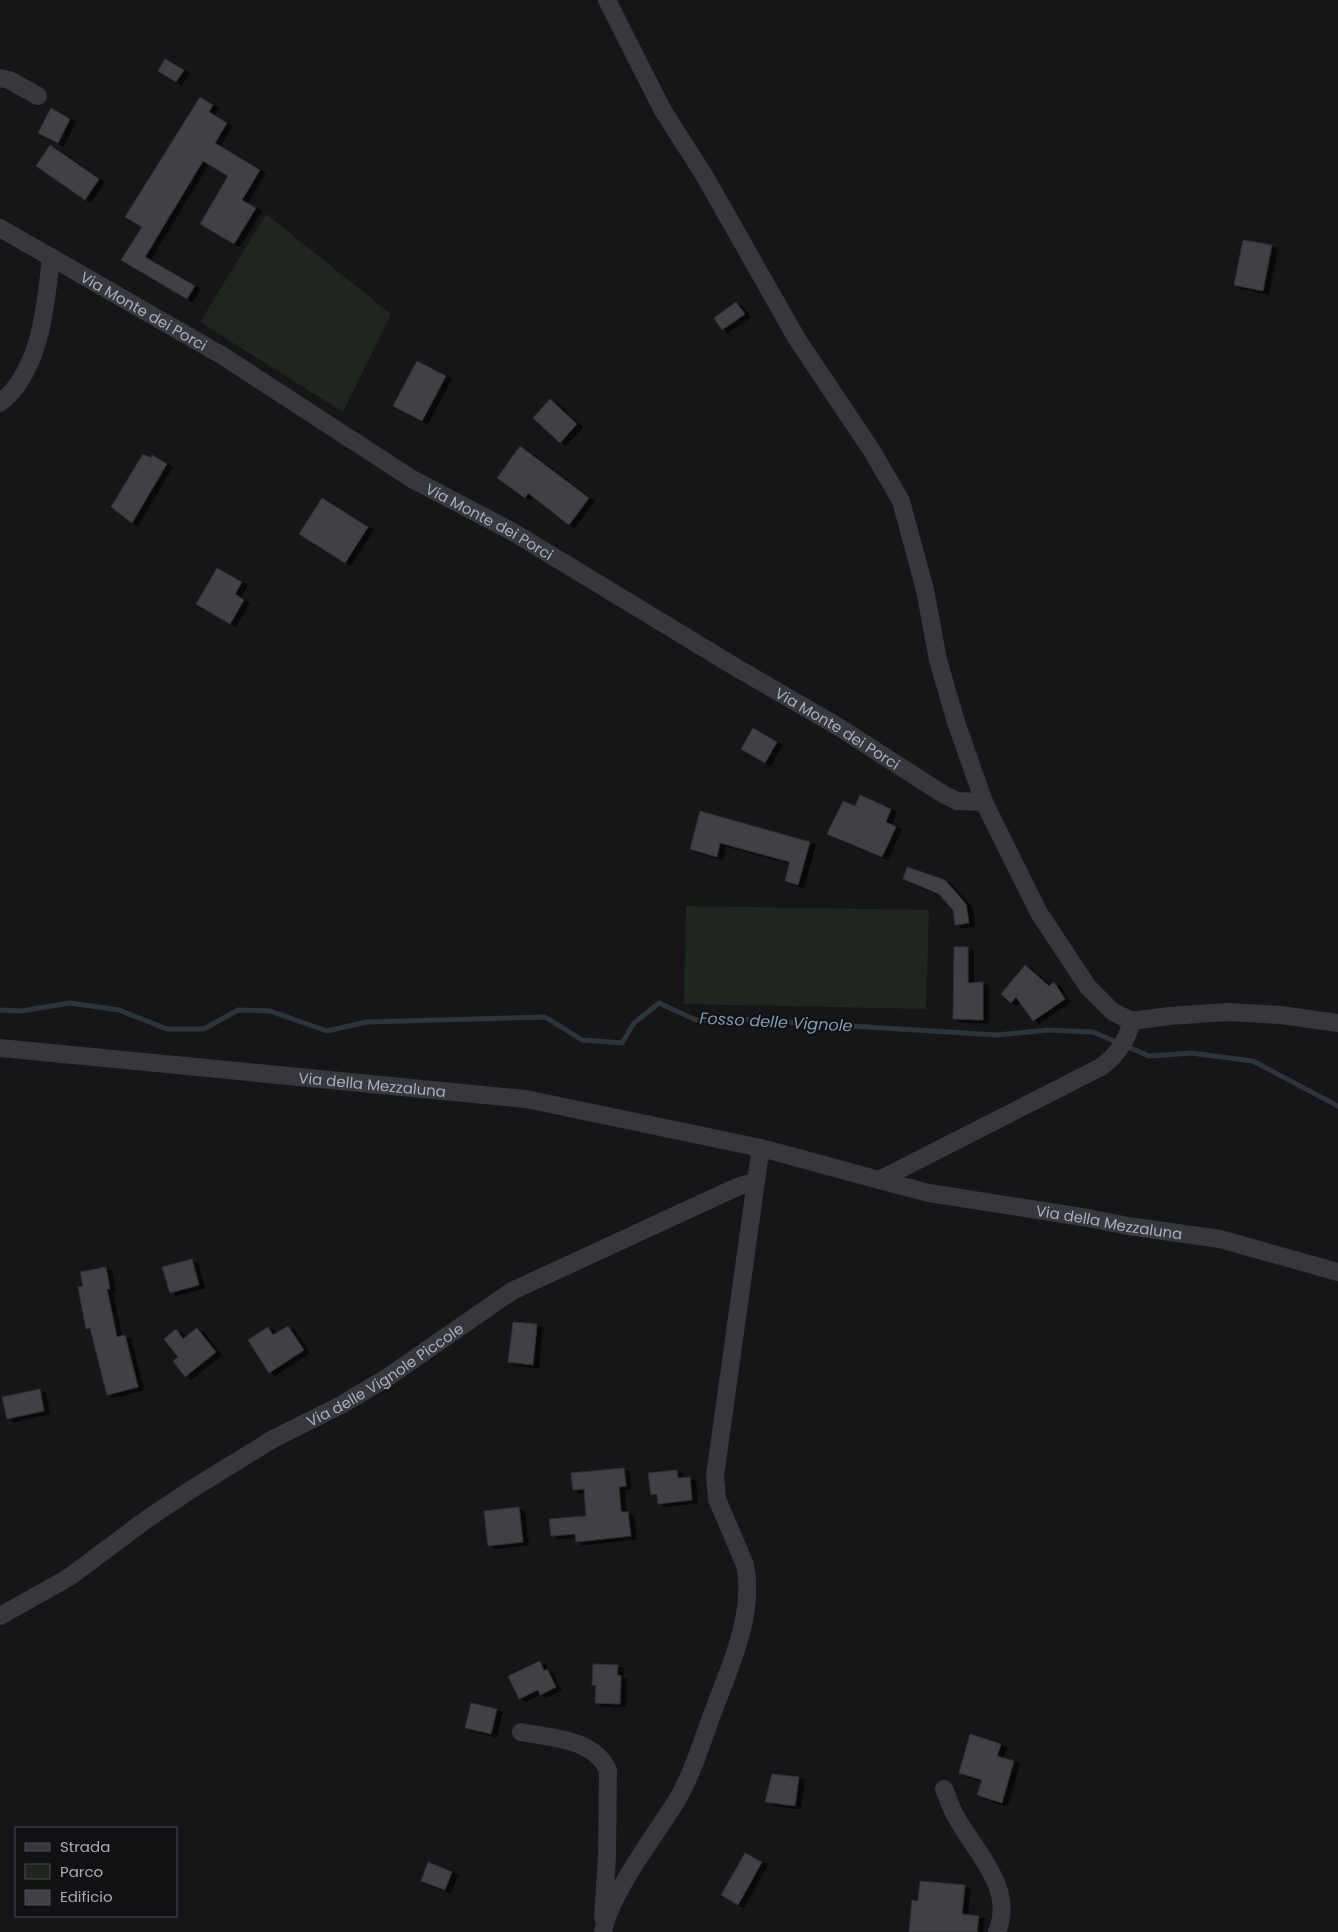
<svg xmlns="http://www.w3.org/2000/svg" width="1338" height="1932" viewBox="0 0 1338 1932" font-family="Poppins,sans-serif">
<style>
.green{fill:#1e261f}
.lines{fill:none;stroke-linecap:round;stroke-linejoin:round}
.stream{stroke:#2c353c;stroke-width:5}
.building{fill:#404145;stroke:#303034;filter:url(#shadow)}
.minor{stroke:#37383d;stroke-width:18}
.labels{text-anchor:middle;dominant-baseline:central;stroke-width:4.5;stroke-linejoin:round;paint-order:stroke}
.street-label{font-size:15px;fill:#a8adb8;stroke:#111113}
.water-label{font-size:16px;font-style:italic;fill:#7f9bb3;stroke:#111113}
</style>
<defs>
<filter id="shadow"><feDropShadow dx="5.5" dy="3" stdDeviation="0" flood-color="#0009"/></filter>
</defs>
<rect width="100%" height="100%" fill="#161618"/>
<g class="green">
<polygon points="266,214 391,314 343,412 200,322"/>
<polygon points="686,906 929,910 926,1009 684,1004"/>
</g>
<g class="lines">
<polyline class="stream" points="0,1010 21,1011 70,1003 119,1010 167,1029 204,1029 238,1010 270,1011 327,1031 367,1022 545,1017 582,1040 622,1043 634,1023 659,1003 696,1020 739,1019 997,1035 1048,1030 1093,1032 1149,1056 1191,1053 1253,1061 1338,1106"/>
</g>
<g class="building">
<polygon points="165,59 184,70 176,82 158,71"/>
<polygon points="200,97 213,105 209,112 227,123 215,143 260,170 242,200 256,208 234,244 200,224 228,176 203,161 145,257 195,286 187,299 121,260 142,227 125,217"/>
<polygon points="51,108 70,119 58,143 38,133"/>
<polygon points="50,145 99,179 85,200 36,166"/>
<polygon points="1243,240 1272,245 1263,291 1234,285"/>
<polygon points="736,302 745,314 722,330 714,318"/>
<polygon points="417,361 446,376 422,421 393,406"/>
<polygon points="550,399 577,424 560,443 533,418"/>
<polygon points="520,446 589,498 569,525 528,493 525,498 497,478"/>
<polygon points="143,454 151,458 152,455 167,464 132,523 111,507"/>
<polygon points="322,498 368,527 345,563 299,534"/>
<polygon points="217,568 242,582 235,594 244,600 230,624 196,604"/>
<polygon points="753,728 777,742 765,763 741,749"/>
<polygon points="860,795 891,809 886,822 896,827 882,857 827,834 843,801 855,806"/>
<polygon points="700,811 810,842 798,885 785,881 790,862 720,843 717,857 690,849"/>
<polygon points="907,867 945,880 966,904 969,923 955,925 953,910 939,894 903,879"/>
<polygon points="954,947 968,947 968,983 983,982 983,1020 953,1019"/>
<polygon points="1025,965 1049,986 1054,982 1065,999 1033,1021 1016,997 1011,1003 1001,994"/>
<polygon points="192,1259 199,1285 170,1293 162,1267"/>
<polygon points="106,1267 110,1289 107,1289 117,1337 125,1335 138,1387 107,1395 90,1328 86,1329 78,1287 83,1286 80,1272"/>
<polygon points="513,1322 537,1324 533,1365 508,1362"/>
<polygon points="288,1326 304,1350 269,1373 248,1340 268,1327 273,1335"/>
<polygon points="197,1328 216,1352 185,1377 173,1361 178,1357 164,1339 176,1329 183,1339"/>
<polygon points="40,1389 44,1411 7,1419 2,1397"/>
<polygon points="624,1468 626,1486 619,1487 621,1512 628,1512 631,1536 576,1542 575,1534 551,1536 549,1519 586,1516 584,1489 573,1490 571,1473"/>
<polygon points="677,1470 678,1478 690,1477 692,1500 658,1504 657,1494 651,1495 648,1473"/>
<polygon points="519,1507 523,1542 488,1546 484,1511"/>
<polygon points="540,1661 544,1671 547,1669 556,1687 540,1695 538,1690 519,1699 508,1676"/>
<polygon points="593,1664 618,1665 617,1675 621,1676 620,1704 595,1703 596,1685 592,1685"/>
<polygon points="471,1703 497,1709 491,1734 465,1728"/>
<polygon points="970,1734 1001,1744 997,1756 1014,1761 1002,1803 977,1795 982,1780 959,1773"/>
<polygon points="772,1774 799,1777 795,1806 765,1802"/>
<polygon points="745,1853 762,1862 738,1905 721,1895"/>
<polygon points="428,1862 452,1872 445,1890 421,1881"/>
<polygon points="920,1881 965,1885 962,1914 979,1916 977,1932 909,1932 912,1900 918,1901"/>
</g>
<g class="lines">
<g class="minor">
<polyline points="607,0 662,109 704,175 797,339 872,451 901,501 925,590 938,660 956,722 984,802 1039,913 1088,987 1113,1012 1132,1021 1169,1016 1228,1012 1281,1015 1338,1023"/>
<polyline points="0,78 9,80 38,96"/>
<path id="s1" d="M0,228L223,356L412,479L513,532L732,665L837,726L943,794L957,801L984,802"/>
<path d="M0,403C41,371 46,304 51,257"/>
<path id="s2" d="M1132,1021C1126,1042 1118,1054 1101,1067L879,1180L929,1193L1088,1218L1128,1226L1220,1239L1338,1272"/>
<path id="s3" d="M0,1048L526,1099L761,1148L879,1180"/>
<path id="s4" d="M0,1616L68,1578L147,1519L192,1489L273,1439L341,1405L388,1377L512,1291L737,1187L756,1181L761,1148"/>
<path d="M521,1732C551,1738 593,1738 608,1770L607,1856L603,1917"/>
<path d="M944,1789C948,1798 951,1808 956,1817C976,1853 1015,1888 997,1932"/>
<path d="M603,1932C610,1893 655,1836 677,1800C693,1772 702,1742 713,1712C730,1666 755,1615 745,1565L717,1499L715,1476L756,1181"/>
</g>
</g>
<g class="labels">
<g class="street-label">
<text stroke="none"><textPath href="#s1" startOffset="166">Via Monte dei Porci</textPath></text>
<text stroke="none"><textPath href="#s1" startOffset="571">Via Monte dei Porci</textPath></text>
<text stroke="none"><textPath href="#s1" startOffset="976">Via Monte dei Porci</textPath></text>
<text stroke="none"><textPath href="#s3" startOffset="374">Via della Mezzaluna</textPath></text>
<text stroke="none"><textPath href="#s2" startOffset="540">Via della Mezzaluna</textPath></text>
<text stroke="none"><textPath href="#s4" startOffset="455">Via delle Vignole Piccole</textPath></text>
</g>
<g class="water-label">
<text transform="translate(776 1022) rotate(3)">Fosso delle Vignole</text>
</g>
</g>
<rect x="15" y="1827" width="162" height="90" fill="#111113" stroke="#4d4f55"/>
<rect x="25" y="1843" width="25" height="8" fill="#37383d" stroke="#4d4f55"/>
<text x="60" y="1852" font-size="15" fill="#a8adb8">Strada</text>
<rect x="25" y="1864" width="25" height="15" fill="#1e261f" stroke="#4d4f55"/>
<text x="60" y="1877" font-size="15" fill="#a8adb8">Parco</text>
<rect x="25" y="1890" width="25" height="15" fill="#404145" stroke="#4d4f55"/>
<text x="60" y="1902" font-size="15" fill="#a8adb8">Edificio</text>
</svg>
